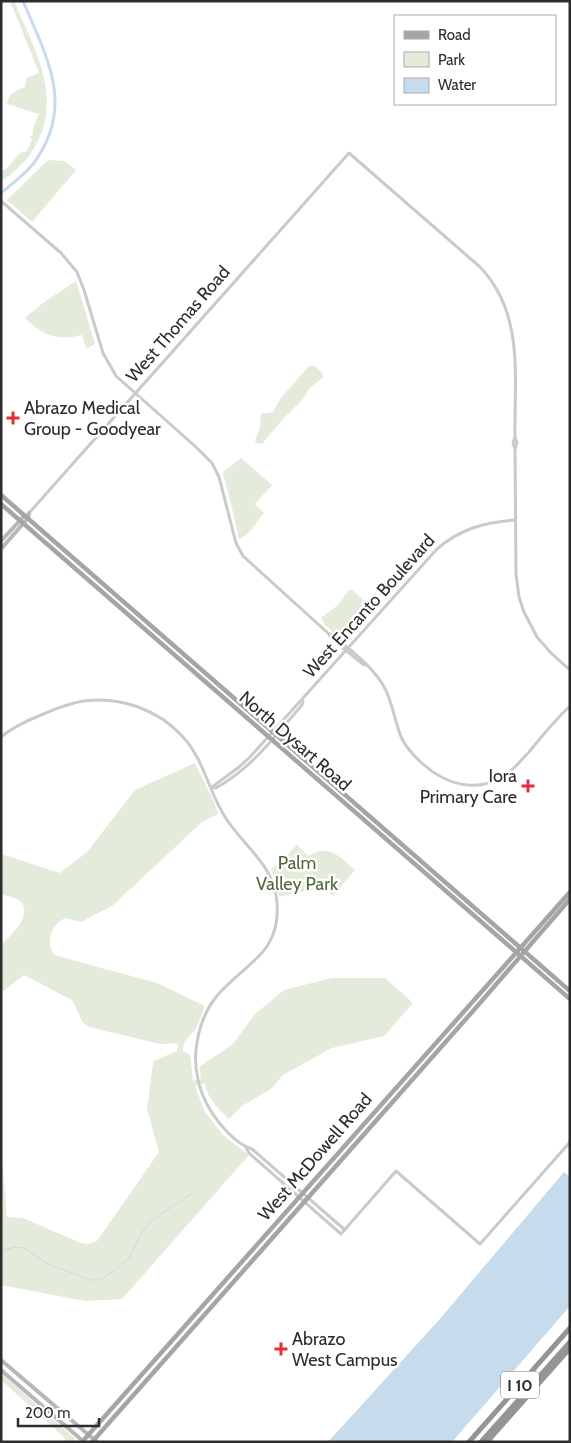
<svg xmlns="http://www.w3.org/2000/svg" width="571" height="1443" viewBox="0 0 571 1443" font-family="Cabin,sans-serif">
<style>
.green{fill:#e3ebdb}
.water{fill:#c6dcec}
.lines{fill:none;stroke-linecap:round;stroke-linejoin:round}
.stream{stroke:#c6dcec;stroke-width:1}
.canal{stroke:#c6dcec;stroke-width:3}
.tertiary{stroke:#cacaca;stroke-width:3}
.secondary{stroke:#b7b7b7;stroke-width:4}
.primary{stroke:#a5a5a5;stroke-width:4.5}
.motorway{stroke:#949494;stroke-width:5}
.poi-dot{fill:#e72d37;stroke:#fff;stroke-width:2}
.labels{text-anchor:middle;dominant-baseline:central;stroke-width:5;stroke-linejoin:round;paint-order:stroke}
.shield{fill:#fff;stroke:#6c6c6c;stroke-width:1}
.shield-label{font-size:16px;font-weight:bold;fill:#2d2d2d}
.street-label{font-size:18px;fill:#2d2d2d;stroke:#fff}
.poi-label{font-size:18px;fill:#2d2d2d;stroke:#fff;text-anchor:start}
.park-label{font-size:18px;fill:#4f693a;stroke:#fff}
</style>
<rect width="100%" height="100%" fill="#fff"/>
<g class="green">
<path d="M10,1H14C36,52 67,104 29,156C21,166 11,174 1,182V171L6,169L21,152H26L32,140L30,137L33,134V128L39,114L7,104C9,93 15,91 25,87L26,78L39,73Z"/>
<polygon points="48,160 64,161 76,170 32,222 7,200"/>
<path d="M76,281L95,344L86,349L82,335C58,341 43,336 25,318L43,303Z"/>
<polygon points="309,366 315,366 323,374 323,377 309,389 303,399 283,419 262,444 256,443 255,440 260,428 261,414 273,412 281,398"/>
<path d="M241,458L272,485L255,504L264,513C256,522 251,534 239,539L229,495L223,474V472Z"/>
<polygon points="349,590 352,590 375,610 350,640 345,643 325,625 321,618 338,605"/>
<path d="M195,763L214,802L218,814L202,822L112,906L81,922L65,918C51,925 45,942 54,955L157,983L205,1006L196,1029L184,1042L183,1051L190,1055L193,1081L201,1079L199,1067L233,1044L255,1014L284,990L332,978H385L413,1003L384,1036L332,1048L283,1075L271,1089L242,1106L229,1119C218,1108 207,1099 205,1083L195,1086L205,1112L223,1135L249,1155L122,1299L85,1301L1,1285V1146L7,1217L23,1218L81,1243L87,1244L97,1241L159,1152L147,1109L153,1064L154,1061L177,1051L178,1045L176,1043L160,1044L89,1027L83,1023L72,1000L24,975L1,993V945C10,936 34,915 20,901C15,897 7,896 1,894V854L60,873L87,852L135,790Z"/>
<path d="M297,845L308,856C329,843 339,856 355,870L333,896L322,887L279,897L271,869L279,863Z"/>
<polygon points="1,1373 74,1438 76,1442 66,1442 64,1437 1,1380"/>
</g>
<polygon class="water" points="564,1172 570,1177 570,1306 452,1442 328,1442 439,1320"/>
<g class="lines">
<polyline class="stream" points="1,1251 15,1247 24,1248 50,1265 91,1280 100,1280 114,1271 131,1256 140,1234 152,1220 193,1193"/>
<path class="canal" d="M1,193C12,184 24,175 33,164C76,107 47,58 23,1"/>
<g class="tertiary">
<path d="M1,201L61,253L77,272L84,290L103,353L116,376L196,447L212,463L219,477L236,543L243,556L329,634L334,636C351,651 371,665 383,685C393,701 394,721 402,739C407,749 415,757 424,765C447,785 477,793 504,776C514,770 521,760 529,752C542,736 555,720 570,706"/>
<polyline points="515,449 513,443 515,437"/>
<path d="M29,513L349,153L480,267C525,314 514,378 515,437L517,443L515,449L516,574L519,597L524,612L537,637L551,653L570,670"/>
<polyline points="329,635 331,638 364,665"/>
<path d="M1,737C13,727 26,721 41,715C55,709 69,703 84,701C120,696 159,710 183,737C205,761 209,794 227,820C246,848 275,867 277,903C281,955 243,964 216,997C204,1012 198,1031 196,1050C194,1069 199,1091 209,1108C218,1123 235,1144 252,1149L345,1230"/>
<path d="M212,787L239,767L250,757L437,549C460,529 485,522 515,520"/>
<path d="M212,787L216,788C252,768 275,736 302,705L303,701"/>
<polyline points="246,1148 249,1153 341,1234 396,1171 480,1244 570,1142"/>
</g>
<g class="secondary">
<polyline points="1,541 25,515"/>
<polyline points="1,549 28,518 29,513"/>
<polyline points="1,1360 97,1442"/>
<polyline points="1,1370 84,1442"/>
</g>
<g class="primary">
<polyline points="1,495 570,991"/>
<polyline points="1,504 570,999"/>
<polyline points="82,1442 570,892"/>
<polyline points="92,1442 473,1011 570,899"/>
</g>
<g class="motorway">
<polyline points="469,1442 570,1328"/>
<polyline points="481,1442 570,1342"/>
<polyline points="487,1442 570,1348"/>
</g>
</g>
<g class="poi-dot">
<path d="M10.5 410.5h5v5h5v5h-5v5h-5v-5h-5v-5h5z"/>
<path d="M525.5 778.5h5v5h5v5h-5v5h-5v-5h-5v-5h5z"/>
<path d="M278.5 1341.5h5v5h5v5h-5v5h-5v-5h-5v-5h5z"/>
</g>
<g class="labels">
<rect class="shield" x="501" y="1371.5" width="38" height="27" rx="4"/>
<g class="shield-label">
<text x="520" y="1385">I 10</text>
</g>
<g class="street-label">
<text transform="translate(178 324) rotate(-49)">West Thomas Road</text>
<text transform="translate(369 606) rotate(-48)">West Encanto Boulevard</text>
<text transform="translate(295 741) rotate(41)">North Dysart Road</text>
<text transform="translate(315 1157) rotate(-49)">West McDowell Road</text>
</g>
<g class="poi-label">
<text x="24" y="408">Abrazo Medical<tspan x="24" dy="21">Group - Goodyear</tspan></text>
<text x="517" y="776" text-anchor="end">Iora<tspan x="517" dy="21">Primary Care</tspan></text>
<text x="292" y="1339">Abrazo<tspan x="292" dy="21">West Campus</tspan></text>
</g>
<g class="park-label">
<text x="297" y="863">Palm<tspan x="297" dy="21">Valley Park</tspan></text>
</g>
</g>
<rect width="571" height="1443" fill="none" stroke="#2d2d2d" stroke-width="5"/>
<rect x="394" y="15" width="162" height="90" fill="#ffffff" stroke="#ababab"/>
<rect x="404" y="31" width="25" height="8" fill="#a5a5a5" stroke="#ababab"/>
<text x="438" y="40" font-size="15" fill="#2d2d2d">Road</text>
<rect x="404" y="52" width="25" height="15" fill="#e3ebdb" stroke="#ababab"/>
<text x="438" y="65" font-size="15" fill="#2d2d2d">Park</text>
<rect x="404" y="78" width="25" height="15" fill="#c6dcec" stroke="#ababab"/>
<text x="438" y="90" font-size="15" fill="#2d2d2d">Water</text>
<path d="M18 1418v8h81v-8" fill="none" stroke="#2d2d2d" stroke-width="2.5"/>
<text x="25" y="1418" font-size="15" fill="#2d2d2d" stroke="#ffffff" stroke-width="4" paint-order="stroke">200 m</text>
</svg>
